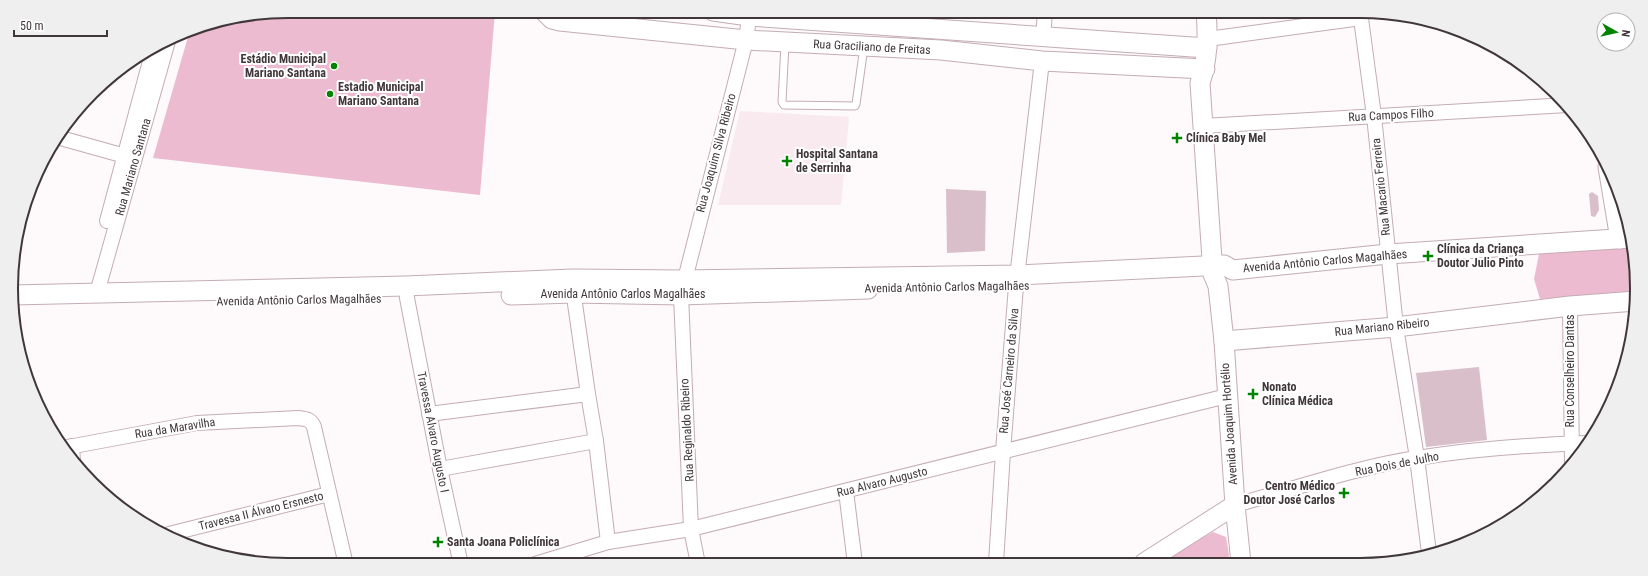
<svg xmlns="http://www.w3.org/2000/svg" width="1648" height="576" viewBox="0 0 1648 576" font-family="'Roboto Condensed',sans-serif">
<style>
.built{fill:#f8eaef}
.green{fill:#edbbd0}
.building{fill:#d8bfc9}
.lines{fill:none;stroke-linecap:round;stroke-linejoin:round}
.lane-casing{stroke:#c4acb6;stroke-width:9}
.street-casing{stroke:#c4acb6;stroke-width:16}
.secondary-casing{stroke:#c4acb6;stroke-width:21}
.lane{stroke:#fff;stroke-width:7}
.street{stroke:#fff;stroke-width:14}
.secondary{stroke:#fff;stroke-width:19}
.poi-dot{fill:#028300;stroke:#fff;stroke-width:1.5}
.labels{text-anchor:middle;dominant-baseline:central;stroke-width:4;stroke-linejoin:round;paint-order:stroke}
.street-label{font-size:12px;fill:#41373b;stroke:#fff}
.poi-label{font-size:12px;font-weight:bold;fill:#41373b;stroke:#fff;text-anchor:start}
.rim{fill:none;stroke:#41373b;stroke-width:2}
</style>
<rect width="100%" height="100%" fill="#fef9fb"/>
<polygon class="built" points="740,111 849,117 841,205 718,205"/>
<g class="green">
<polygon points="288,11 495,11 480,195 153,158 190,30 234,16"/>
<polygon points="1633,246 1636,295 1540,299 1534,279 1539,254"/>
<polygon points="1213,532 1226,537 1229,555 1227,563 1157,562"/>
</g>
<g class="building">
<polygon points="946,189 986,191 985,251 947,253"/>
<polygon points="1592,192 1598,196 1599,210 1595,217 1591,216 1589,194"/>
<polygon points="1479,367 1487,440 1426,447 1416,373"/>
</g>
<g class="lines">
<defs>
<polyline id="lane" points="785,44 782,102 784,105 855,106 856,104 864,47"/>
<g id="street">
<polyline points="1360,11 1374,116 1396,327 1417,458 1429,553"/>
<polyline points="1043,38 1045,11"/>
<polyline points="1208,39 1361,18"/>
<polyline points="1203,126 1568,105"/>
<polyline points="57,137 125,156"/>
<polyline points="107,221 153,50"/>
<polyline points="572,283 588,394 596,441 608,542"/>
<polyline points="406,286 407,298 440,469 461,565"/>
<polyline points="97,293 168,41"/>
<polyline points="1570,306 1572,461"/>
<polyline points="429,414 588,394"/>
<polyline points="72,446 73,461"/>
<path d="M63,448L197,423L298,418C306,419 311,419 314,427L346,565"/>
<polyline points="440,469 596,441"/>
<polyline points="846,491 855,564"/>
<path d="M1235,505C1294,489 1357,467 1417,458C1472,449 1530,445 1586,443"/>
<polyline points="169,534 329,494"/>
<polyline points="996,563 1003,452 1016,286 1042,61"/>
<polyline points="535,564 608,542 691,529 1227,396"/>
<polyline points="698,564 691,529 681,295 746,40 750,11"/>
</g>
<g id="secondary">
<polyline points="544,11 552,19 560,21 746,40 941,50 1042,61 1205,69"/>
<polyline points="713,11 749,16 1207,48"/>
<path d="M1206,11C1208,36 1208,59 1200,83L1213,274L1218,286L1224,341L1235,505L1241,563"/>
<polyline points="1608,167 1620,239"/>
<polyline points="12,295 406,286 572,279 683,280 1018,275 1224,265 1233,270 1388,254 1631,238"/>
<polyline points="511,295 573,293 681,295 868,289"/>
<polyline points="1224,341 1396,327 1570,306 1636,301"/>
<polyline points="1144,563 1235,505"/>
</g>
</defs>
<use href="#lane" class="lane-casing"/>
<use href="#street" class="street-casing"/>
<use href="#secondary" class="secondary-casing"/>
<use href="#lane" class="lane"/>
<use href="#street" class="street"/>
<use href="#secondary" class="secondary"/>
</g>
<g class="poi-dot">
<circle cx="334" cy="66" r="4"/>
<circle cx="330" cy="94" r="4"/>
<path d="M1175 132h4v4h4v4h-4v4h-4v-4h-4v-4h4z"/>
<path d="M785 155h4v4h4v4h-4v4h-4v-4h-4v-4h4z"/>
<path d="M1426 250h4v4h4v4h-4v4h-4v-4h-4v-4h4z"/>
<path d="M1251 388h4v4h4v4h-4v4h-4v-4h-4v-4h4z"/>
<path d="M1342 487h4v4h4v4h-4v4h-4v-4h-4v-4h4z"/>
<path d="M436 536h4v4h4v4h-4v4h-4v-4h-4v-4h4z"/>
</g>
<g class="labels">
<g class="street-label">
<text transform="translate(872 47) rotate(3)">Rua Graciliano de Freitas</text>
<text transform="translate(1391 115) rotate(-3)">Rua Campos Filho</text>
<text transform="translate(716 153) rotate(-75)">Rua Joaquim Silva Ribeiro</text>
<text transform="translate(133 167) rotate(-74)">Rua Mariano Santana</text>
<text transform="translate(1381 187) rotate(-96)">Rua Macario Ferreira</text>
<text transform="translate(1325 261) rotate(-5)">Avenida Antônio Carlos Magalhães</text>
<text transform="translate(947 287) rotate(-1)">Avenida Antônio Carlos Magalhães</text>
<text x="623" y="294">Avenida Antônio Carlos Magalhães</text>
<text transform="translate(299 300) rotate(-1)">Avenida Antônio Carlos Magalhães</text>
<text transform="translate(1382 327) rotate(-6)">Rua Mariano Ribeiro</text>
<text transform="translate(1009 371) rotate(-85)">Rua José Carneiro da Silva</text>
<text transform="translate(1570 371) rotate(-90)">Rua Conselheiro Dantas</text>
<text transform="translate(1229 424) rotate(-94)">Avenida Joaquim Hortélio</text>
<text transform="translate(175 428) rotate(-9)">Rua da Maravilha</text>
<text transform="translate(687 430) rotate(-93)">Rua Reginaldo Ribeiro</text>
<text transform="translate(433 432) rotate(79)">Travessa Alvaro Augusto I</text>
<text transform="translate(1397 464) rotate(-11)">Rua Dois de Julho</text>
<text transform="translate(882 482) rotate(-14)">Rua Alvaro Augusto</text>
<text transform="translate(261 511) rotate(-14)">Travessa II Álvaro Ersnesto</text>
</g>
<g class="poi-label">
<text x="326" y="59" text-anchor="end">Estádio Municipal<tspan x="326" dy="14">Mariano Santana</tspan></text>
<text x="338" y="87">Estadio Municipal<tspan x="338" dy="14">Mariano Santana</tspan></text>
<text x="1186" y="138">Clínica Baby Mel</text>
<text x="796" y="154">Hospital Santana<tspan x="796" dy="14">de Serrinha</tspan></text>
<text x="1437" y="249">Clínica da Criança<tspan x="1437" dy="14">Doutor Julio Pinto</tspan></text>
<text x="1262" y="387">Nonato<tspan x="1262" dy="14">Clínica Médica</tspan></text>
<text x="1335" y="486" text-anchor="end">Centro Médico<tspan x="1335" dy="14">Doutor José Carlos</tspan></text>
<text x="447" y="542">Santa Joana Policlínica</text>
</g>
</g>
<path d="M0 0H1648V576H0ZM288 18H1360A270 270 0 0 1 1630 288V288A270 270 0 0 1 1360 558H288A270 270 0 0 1 18 288V288A270 270 0 0 1 288 18Z" fill="#f0efef" fill-rule="evenodd"/>
<path class="rim" d="M288 18H1360A270 270 0 0 1 1630 288V288A270 270 0 0 1 1360 558H288A270 270 0 0 1 18 288V288A270 270 0 0 1 288 18Z"/>
<g transform="translate(1616 32) rotate(98)"><circle r="19" fill="#ffffff" stroke="#b3afb1"/>
<path d="M0-3L7 15L0 10L-7 15Z" fill="#028300"/>
<text y="-6" font-size="11" font-weight="bold" text-anchor="middle" fill="#41373b">N</text>
</g>
<path d="M14 30v6h93v-6" fill="none" stroke="#41373b" stroke-width="2"/>
<text x="20" y="30" font-size="12" fill="#41373b" stroke="#ffffff" stroke-width="3" paint-order="stroke">50 m</text>
</svg>
